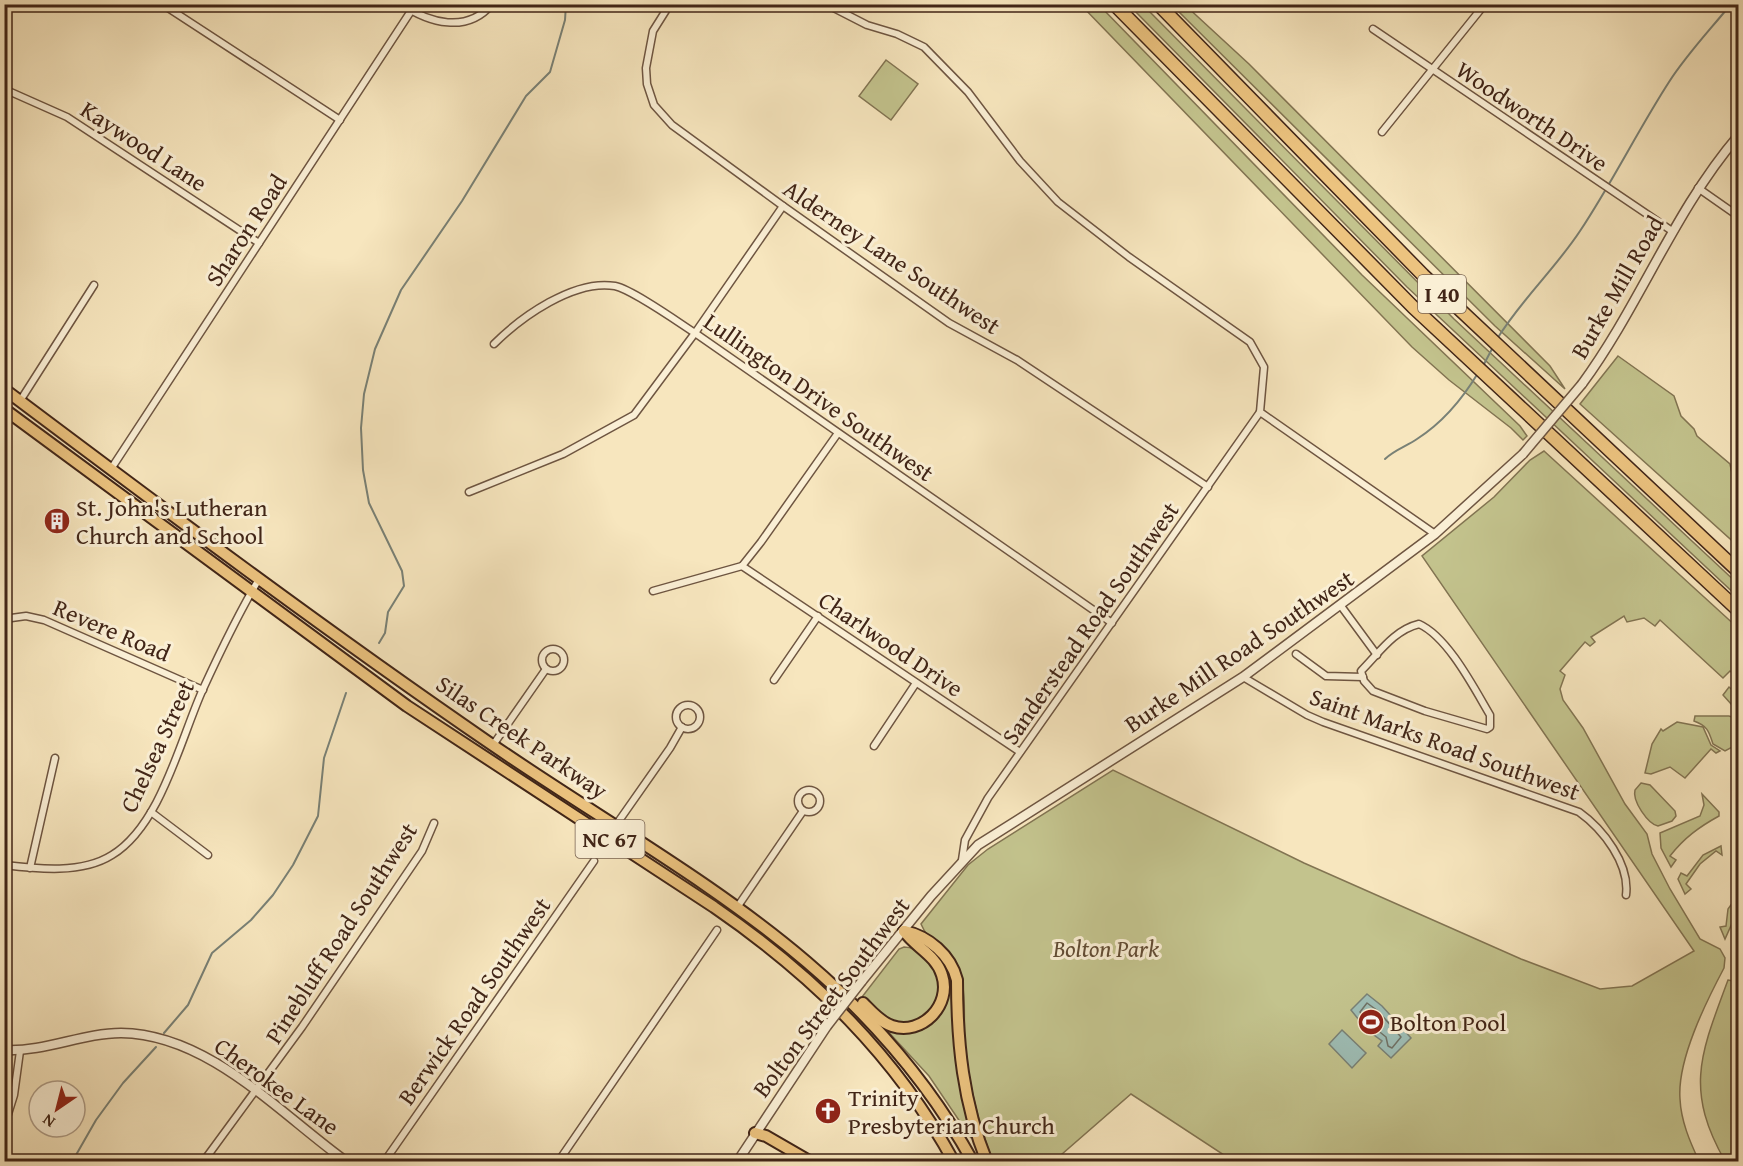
<svg xmlns="http://www.w3.org/2000/svg" width="1743" height="1166" viewBox="0 0 1743 1166" font-family="'Gentium Book Plus',serif">
<style>
.green{fill:#c3c38d;stroke:#827452;stroke-width:1.5}
.water{fill:#9ebeb6;stroke:#798176;stroke-width:1.5}
.lines{fill:none;stroke-linecap:round;stroke-linejoin:round}
.shore{stroke:#707266;stroke-width:1.5}
.stream{stroke:#798176;stroke-width:2}
.minor-casing{stroke:#6e5541;stroke-width:9}
.tertiary-casing{stroke:#6e5541;stroke-width:11}
.primary-casing{stroke:#412517;stroke-width:14}
.motorway-casing{stroke:#412517;stroke-width:15}
.minor{stroke:#faefd5;stroke-width:6}
.tertiary{stroke:#faefd5;stroke-width:8}
.primary{stroke:#ecc37f;stroke-width:10}
.motorway{stroke:#ecc37f;stroke-width:12}
.tertiary-bridge-casing{stroke:#6e5541;stroke-width:11;stroke-linecap:butt}
.tertiary-bridge{stroke:#faefd5;stroke-width:8}
.labels{text-anchor:middle;dominant-baseline:central;stroke-width:6;stroke-linejoin:round;paint-order:stroke}
.shield{fill:#faefd5;stroke:#786250;stroke-width:1.5}
.shield-label{font-size:22px;font-weight:bold;fill:#412517}
.street-label{font-size:24px;fill:#412517;stroke:#faefd5}
.poi-label{font-size:24px;fill:#412517;stroke:#faefd5;text-anchor:start}
.park-label{font-size:24px;font-style:italic;fill:#624c34;stroke:#faefd5}
</style>
<rect width="100%" height="100%" fill="#f7e6be"/>
<filter id="stains"><feTurbulence type="fractalNoise" baseFrequency=".00333" numOctaves="4"/><feColorMatrix values="0 0 0 0 .2 0 0 0 0 .09 0 0 0 0 .02 0 0 0 .5 -.17"/></filter>
<radialGradient id="worn" r=".72"><stop offset=".6" stop-color="#630" stop-opacity="0"/><stop offset="1" stop-color="#630" stop-opacity=".3"/></radialGradient>
<g class="green">
<polygon points="1081,5 1099,5 1362,275 1520,426 1527,436 1523,440 1511,428 1449,380 1412,347"/>
<polygon points="1129,5 1143,5 1454,319 1738,584 1738,597 1407,287"/>
<polygon points="1172,5 1185,5 1249,64 1550,366 1565,389 1495,326"/>
<polygon points="886,60 918,84 891,120 859,96"/>
<polygon points="1618,356 1674,396 1681,416 1694,429 1697,436 1730,464 1732,474 1738,482 1738,546 1580,404"/>
<path d="M1544,451L1738,628V678L1730,671L1723,678L1660,620L1655,626L1644,618L1627,622L1624,616L1591,637L1595,642L1590,646L1585,642L1560,671L1565,675L1560,689L1563,700L1583,728L1625,804L1647,834L1652,854L1670,889L1700,939L1720,949L1725,958L1724,968C1706,1002 1677,1060 1680,1099C1681,1121 1690,1142 1699,1161H1233L1131,1094L1054,1161H993C978,1123 969,1085 965,1044C963,1022 967,996 960,975C953,953 929,945 921,924L968,865L988,849L1113,770L1304,863L1521,959L1600,989L1632,986L1694,951L1422,556L1494,497L1530,460Z"/>
<polygon points="1729,687 1738,695 1738,706 1732,705 1723,695"/>
<path d="M1695,716H1729L1738,719V744L1725,751L1713,744C1709,732 1708,726 1694,721Z"/>
<polygon points="1677,722 1703,727 1711,745 1720,751 1716,753 1711,749 1685,778 1670,767 1651,774 1645,773 1652,744 1661,729 1663,731"/>
<path d="M1641,783L1650,785L1675,811L1676,816L1672,821L1658,826C1648,824 1632,801 1635,790Z"/>
<path d="M1702,794L1719,812V816C1699,827 1684,838 1670,856L1676,860L1671,867L1661,848L1660,833L1700,816L1704,805Z"/>
<polygon points="1721,846 1722,855 1716,851 1700,864 1686,884 1691,889 1685,894 1678,879 1681,873 1687,876 1703,855"/>
<polygon points="1738,895 1737,912 1725,939 1720,927 1726,926 1728,909"/>
<path d="M904,947C913,947 917,951 924,957C957,984 929,1036 889,1021C878,1018 869,1005 862,997L899,949Z"/>
<path d="M1728,980L1738,982V1161H1725C1684,1089 1701,1053 1728,980Z"/>
<polygon points="954,986 956,1060 971,1138 929,1076 881,1024 916,1030 947,987"/>
</g>
<g class="water">
<polygon points="1367,994 1382,1006 1411,1038 1391,1058 1378,1046 1382,1041 1367,1030 1351,1010"/>
<polygon points="1342,1030 1366,1053 1352,1068 1329,1044"/>
</g>
<g class="lines">
<polygon class="shore" points="1367,1003 1378,1011 1401,1037 1392,1048 1388,1046 1386,1037 1371,1025 1360,1012"/>
<g class="stream">
<path d="M1497,339C1521,300 1555,269 1580,231C1612,183 1638,130 1669,82C1687,54 1710,30 1731,4"/>
<polyline points="1483,366 1493,347"/>
<path d="M1385,459C1394,450 1407,446 1417,439C1442,423 1463,398 1478,373"/>
<polyline points="379,643 385,633 388,612 404,586 402,571 369,503 363,470 361,428 364,394 375,349 401,290 462,201 526,96 550,72 565,20 566,4"/>
<polyline points="164,1033 188,1005 212,953 251,920 273,895 293,865 318,816 324,758 346,693"/>
<polyline points="72,1162 96,1120 123,1083 156,1047"/>
</g>
<defs>
<g id="minor">
<polyline points="162,4 340,120"/>
<path d="M401,4C429,23 467,34 492,4"/>
<polyline points="670,4 653,31 646,68 647,84 654,105 672,125 783,206 949,323 1017,360 1208,487"/>
<polyline points="826,4 867,25 897,34 924,47 968,92 1020,161 1058,202 1129,257 1250,342 1264,367 1260,412 1435,534"/>
<polyline points="1373,29 1672,231"/>
<polyline points="4,89 67,117 259,243"/>
<polyline points="1382,132 1485,4"/>
<polyline points="1698,188 1738,216"/>
<path d="M494,344C521,317 574,279 615,286C633,290 678,322 695,333L1112,623"/>
<polyline points="20,401 94,285"/>
<polyline points="111,469 411,11"/>
<polyline points="469,492 563,454 634,415 695,333 783,206"/>
<polyline points="742,566 1020,752"/>
<polyline points="653,591 742,566 761,542 838,433"/>
<polyline points="1341,606 1377,655"/>
<polyline points="4,619 26,616 44,620 203,690"/>
<path d="M1419,624C1448,637 1474,688 1490,715V727L1487,729L1425,711L1373,691L1364,681L1361,671C1379,653 1394,630 1419,624Z"/>
<circle cx="553" cy="660" r="11"/>
<polyline points="1296,654 1326,676 1363,677"/>
<path d="M1243,677L1307,715L1323,722L1579,812C1603,829 1630,864 1626,895"/>
<polyline points="774,680 818,616"/>
<circle cx="688" cy="717" r="12"/>
<polyline points="493,745 546,669"/>
<polyline points="874,746 916,683"/>
<circle cx="809" cy="801" r="11"/>
<polyline points="151,812 208,855"/>
<polyline points="616,825 670,748 682,727"/>
<polyline points="962,860 965,840 988,798 1260,412"/>
<path d="M4,865C38,869 82,874 112,855C161,825 180,740 203,689C220,652 238,614 259,579"/>
<polyline points="30,868 55,758"/>
<polyline points="738,906 803,811"/>
<polyline points="4,1127 14,1095 20,1051"/>
<polyline points="203,1162 302,1027 422,851 434,823"/>
<polyline points="384,1162 594,861"/>
<polyline points="558,1162 717,930"/>
</g>
<g id="tertiary">
<path d="M1582,384C1640,305 1674,211 1738,136"/>
<polyline points="862,981 931,896 978,845 1243,677 1435,534 1523,454"/>
<path d="M4,1050C46,1052 82,1033 121,1033C209,1034 280,1114 347,1162"/>
<polyline points="737,1162 827,1026"/>
</g>
<g id="primary">
<path d="M4,389C165,510 325,630 491,744C676,871 859,956 973,1162"/>
<path d="M4,409L407,706L714,907C813,975 896,1056 954,1162"/>
<path d="M904,931C928,936 951,955 957,980C957,1043 963,1103 987,1162"/>
<path d="M863,1003C871,1011 880,1022 892,1026C922,1036 952,1005 942,975C936,955 915,947 904,931"/>
<polyline points="755,1133 766,1136 811,1162"/>
</g>
<g id="motorway">
<polyline points="1114,4 1413,307 1738,610"/>
<polyline points="1158,4 1423,275 1738,571"/>
</g>
</defs>
<use href="#minor" class="minor-casing"/>
<use href="#tertiary" class="tertiary-casing"/>
<use href="#primary" class="primary-casing"/>
<use href="#motorway" class="motorway-casing"/>
<use href="#minor" class="minor"/>
<use href="#tertiary" class="tertiary"/>
<use href="#primary" class="primary"/>
<use href="#motorway" class="motorway"/>
<defs>
<g id="tertiary-bridge">
<polyline points="1523,454 1582,384"/>
<polyline points="827,1026 862,981"/>
</g>
</defs>
<use href="#tertiary-bridge" class="tertiary-bridge-casing"/>
<use href="#tertiary-bridge" class="tertiary-bridge"/>
</g>
<defs>
<symbol id="building-disc" viewBox="-11 -11 22 22"><circle r="9.5" fill="#8f2418" stroke="#faefd5"/><path d="M-4-6H4V6H1V3H-1V6H-4ZM-2.5-4.3h1.7v1.8h-1.7ZM.8-4.3h1.7v1.8H.8ZM-2.5-1h1.7V.8h-1.7ZM.8-1h1.7V.8H.8Z" fill="#fff"/></symbol>
<symbol id="stadium-disc" viewBox="-11 -11 22 22"><circle r="9.5" fill="#8f2418" stroke="#faefd5"/><path d="M0-5a6.5 5 0 1 0 0 10a6.5 5 0 1 0 0-10ZM-3.5-1.8h7v3.6h-7Z" fill="#fff"/></symbol>
<symbol id="church-disc" viewBox="-11 -11 22 22"><circle r="9.5" fill="#8f2418" stroke="#faefd5"/><path d="M-1.2-6h2.4v3.5h3.3v2.4h-3.3V6h-2.4V-.1h-3.3v-2.4h3.3Z" fill="#fff"/></symbol>
</defs>
<g fill-rule="evenodd">
<use href="#building-disc" x="42" y="506" width="30" height="30"/>
<use href="#stadium-disc" x="1356" y="1007" width="30" height="30"/>
<use href="#church-disc" x="813" y="1096" width="30" height="30"/>
</g>
<g class="labels">
<g class="shield">
<rect x="1418" y="275" width="48" height="38" rx="4.5"/>
<rect x="575.5" y="820" width="69" height="38" rx="4.5"/>
</g>
<g class="shield-label">
<text x="1442" y="294">I 40</text>
<text x="610" y="839">NC 67</text>
</g>
<g class="street-label">
<text transform="translate(1532 116) rotate(34)">Woodworth Drive</text>
<text transform="translate(144 146) rotate(33)">Kaywood Lane</text>
<text transform="translate(246 230) rotate(-57)">Sharon Road</text>
<text transform="translate(892 257) rotate(34)">Alderney Lane Southwest</text>
<text transform="translate(1617 287) rotate(-60)">Burke Mill Road</text>
<text transform="translate(819 397) rotate(35)">Lullington Drive Southwest</text>
<text transform="translate(1090 623) rotate(-55)">Sanderstead Road Southwest</text>
<text transform="translate(112 630) rotate(23)">Revere Road</text>
<text transform="translate(891 644) rotate(34)">Charlwood Drive</text>
<text transform="translate(1239 651) rotate(-34)">Burke Mill Road Southwest</text>
<text transform="translate(522 737) rotate(34)">Silas Creek Parkway</text>
<text transform="translate(1445 744) rotate(20)">Saint Marks Road Southwest</text>
<text transform="translate(157 746) rotate(-65)">Chelsea Street</text>
<text transform="translate(341 933) rotate(-57)">Pinebluff Road Southwest</text>
<text transform="translate(831 997) rotate(-53)">Bolton Street Southwest</text>
<text transform="translate(474 1001) rotate(-55)">Berwick Road Southwest</text>
<text transform="translate(277 1086) rotate(36)">Cherokee Lane</text>
</g>
<g class="poi-label">
<text x="76" y="507">St. John's Lutheran<tspan x="76" dy="28">Church and School</tspan></text>
<text x="1390" y="1022">Bolton Pool</text>
<text x="848" y="1097">Trinity<tspan x="848" dy="28">Presbyterian Church</tspan></text>
</g>
<g class="park-label">
<text x="1106" y="948">Bolton Park</text>
</g>
</g>
<rect width="1743" height="1166" fill="none" stroke="#f7e6be" stroke-width="24"/>
<rect x="6" y="6" width="1731" height="1154" fill="none" stroke="#412517" stroke-width="3"/>
<rect x="12" y="12" width="1719" height="1142" fill="none" stroke="#412517" stroke-width="1.5"/>
<g transform="translate(57 1109) rotate(215)"><circle r="28" fill="#faefd5" stroke="#b09e89" stroke-width="1.5"/>
<path d="M0-4.5L10 22L0 15L-10 22Z" fill="#8f2418"/>
<text y="-9" font-size="16" font-weight="bold" text-anchor="middle" fill="#412517">N</text>
</g>
<rect width="100%" height="100%" filter="url(#stains)"/>
<rect width="100%" height="100%" fill="url(#worn)"/>
</svg>
